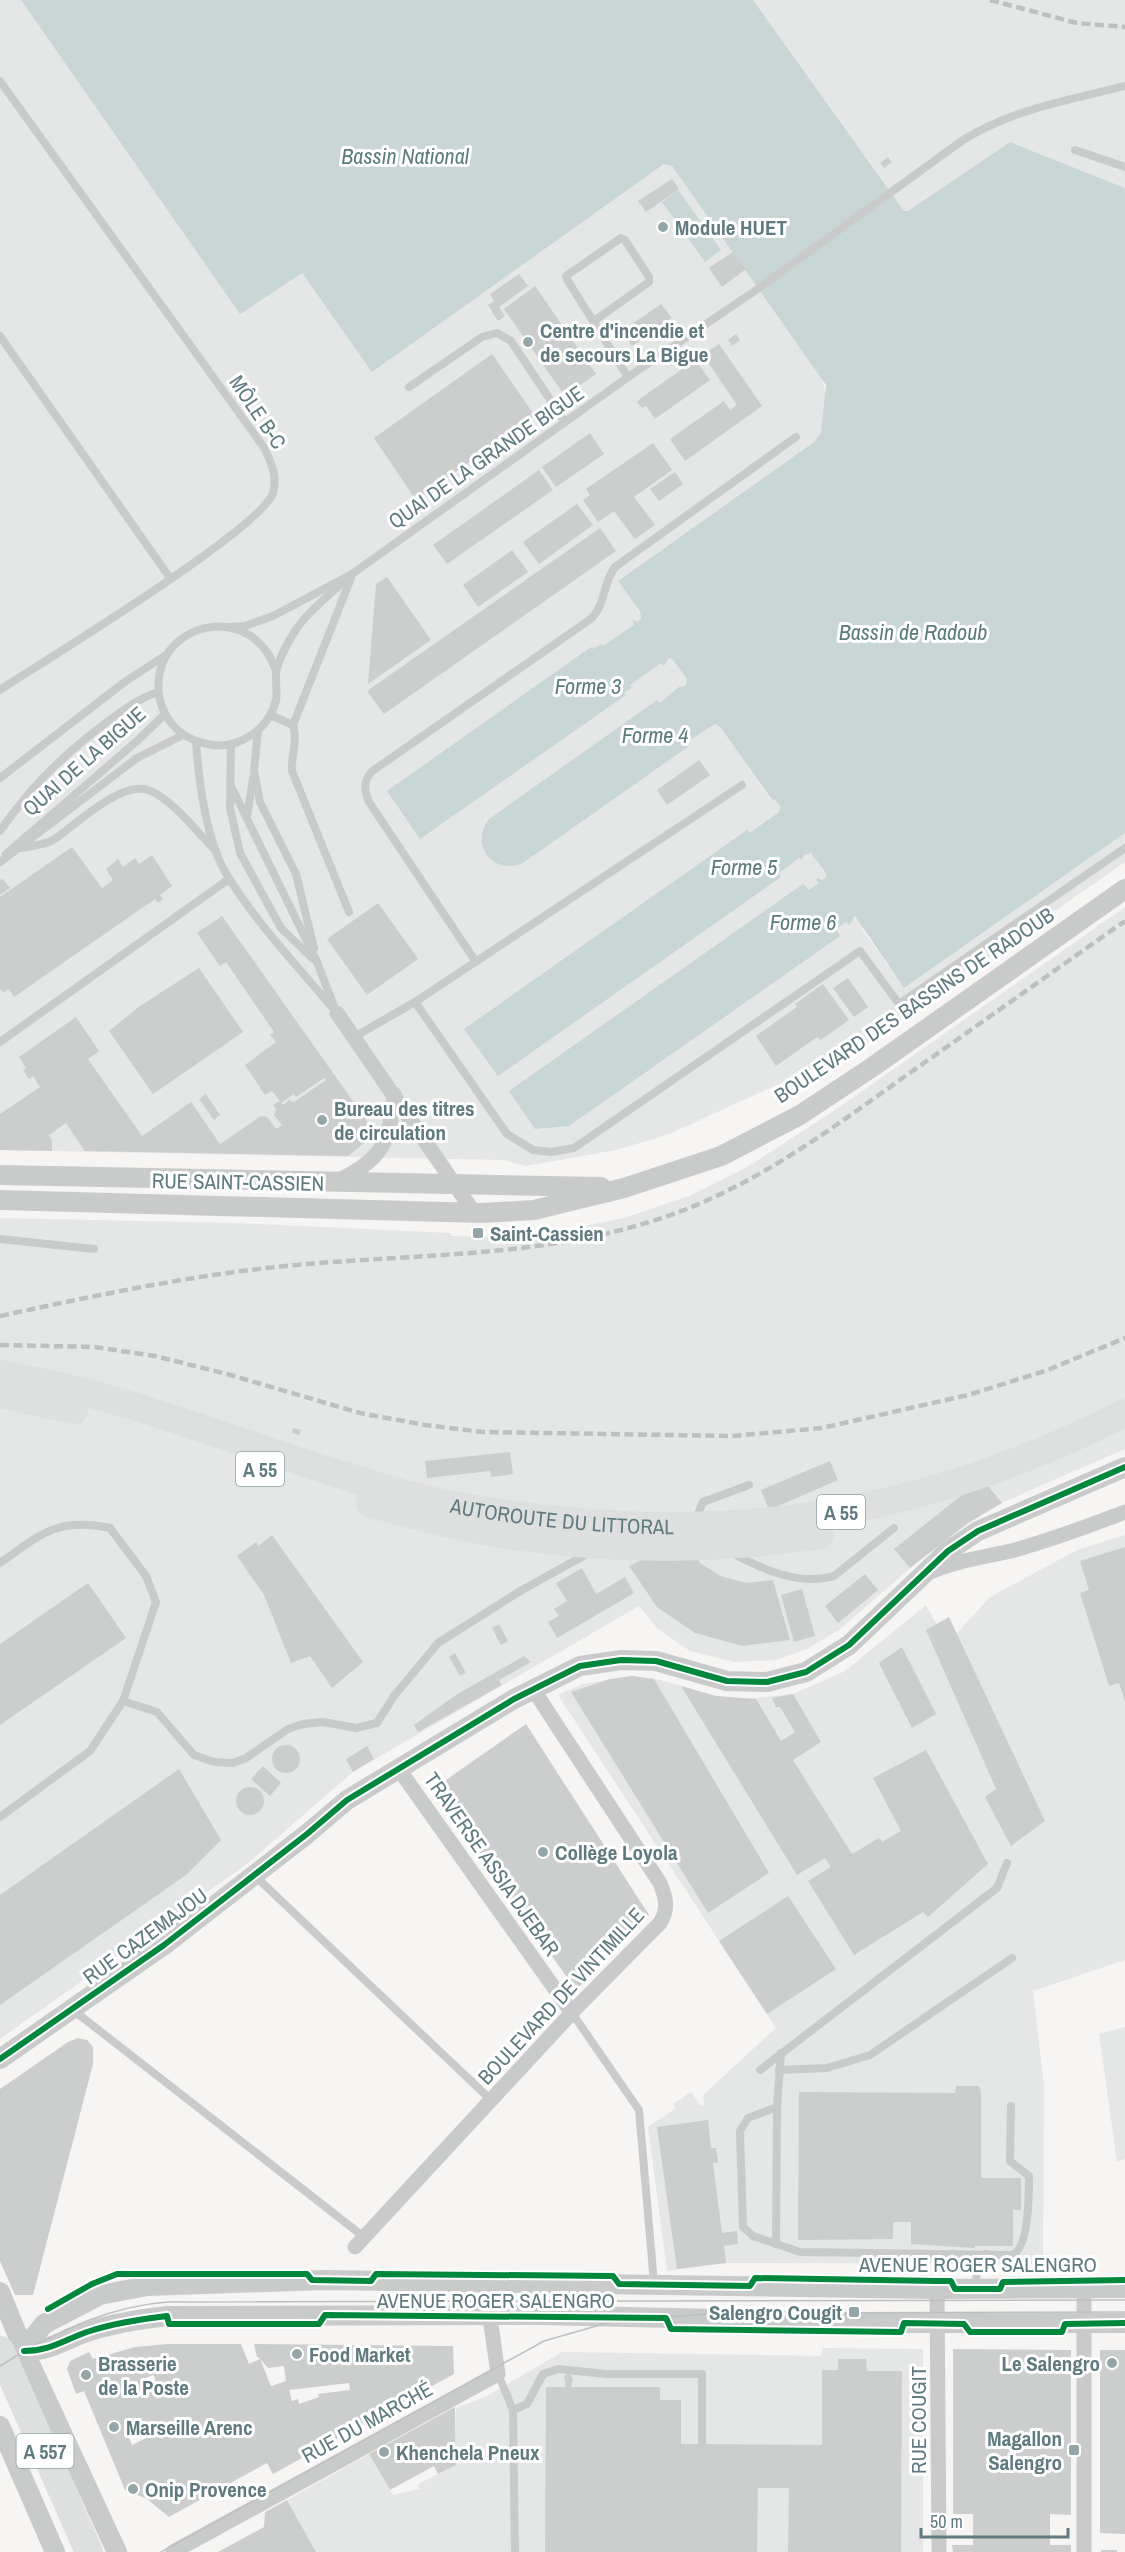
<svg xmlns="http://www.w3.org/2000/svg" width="1125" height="2552" viewBox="0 0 1125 2552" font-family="'Archivo Narrow',sans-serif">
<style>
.built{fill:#e5e6e6}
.water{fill:#c8d6d5}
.building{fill:#cccece;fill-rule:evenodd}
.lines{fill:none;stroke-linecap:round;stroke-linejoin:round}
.service{stroke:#c9cbcb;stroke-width:8}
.minor{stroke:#c9cbcb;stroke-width:15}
.tertiary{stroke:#c9cbcb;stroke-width:20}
.motorway{stroke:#dedfdf;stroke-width:28}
.tram{stroke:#bec0c0;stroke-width:1.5}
.rail{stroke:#bec0c0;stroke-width:4.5;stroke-dasharray:9 4.5;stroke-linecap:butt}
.cycleway-casing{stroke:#fff;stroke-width:10}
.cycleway{stroke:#00873e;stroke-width:6}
.poi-dot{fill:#94a6a8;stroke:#fff;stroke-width:2}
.labels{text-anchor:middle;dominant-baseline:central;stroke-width:6;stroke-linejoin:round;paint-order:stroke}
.shield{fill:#fff;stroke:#8fa3a6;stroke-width:1.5}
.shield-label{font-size:20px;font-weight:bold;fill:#5f7b80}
.poi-label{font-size:21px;font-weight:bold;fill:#5f7b80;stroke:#fff;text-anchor:start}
.street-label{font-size:21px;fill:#5f7b80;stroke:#fff}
.water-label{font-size:22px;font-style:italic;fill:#5a7c7b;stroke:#fff}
</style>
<rect width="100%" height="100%" fill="#f6f5f3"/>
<g class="built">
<polygon points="0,0 21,0 240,313 302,273 372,371 664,164 672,166 822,378 826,395 821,432 814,442 618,581 640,613 641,619 635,625 664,661 669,658 673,660 687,679 685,686 672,695 709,727 715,724 720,727 771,800 774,798 780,806 779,812 766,822 800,858 808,853 813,854 826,873 826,878 820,882 850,920 857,917 864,927 862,929 904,988 1125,833 1125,862 860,1047 667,1135 616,1150 526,1166 503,1160 0,1150"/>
<polygon points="753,0 1125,0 1125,188 1010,142 908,211 904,211"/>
<polygon points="1125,907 1125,1449 999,1504 969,1523 914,1565 839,1630 807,1649 776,1660 735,1662 690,1651 658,1629 639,1606 353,1772 247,1864 0,2039 0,1218 236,1223 451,1233 451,1236 516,1237 559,1231 624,1218 689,1196 749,1166 841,1106"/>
<polygon points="1125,1535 1125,1960 1033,1991 1044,2085 1043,2264 726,2263 667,2271 648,2127 676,2108 673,2104 691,2092 701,2106 704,2105 703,2095 776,2028 558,1695 583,1684 632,1676 661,1680 716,1696 746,1699 793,1694 845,1671 926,1605 947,1644 990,1597 1077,1550"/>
<polygon points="1125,2027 1125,2159 1117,2162 1099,2034"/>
<polygon points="823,2348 923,2349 923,2552 316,2552 287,2500 369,2454 393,2495 419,2489 418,2484 456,2465 456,2408 487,2396 562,2352 821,2356"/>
</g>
<g class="water">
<path d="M21,0H753L904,211H908L1010,142L1125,188V833L904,988L855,916L849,925L846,922L836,929L840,936L569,1126L535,1129L509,1091L803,884L809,890L819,883L816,880L818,878L822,880L826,878V873L811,853L804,855L802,860L799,858L779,873L781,877L498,1076L464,1029L747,830L750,833L779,812L780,806L774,799L772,800L720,727L715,724L687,742L689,746L523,863C493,876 469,845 489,819L657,700L660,703L679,687L685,686L687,679L673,660L669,658L664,666L661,663L630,685L632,687L624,693L626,695L420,839L387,791L591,647L593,649L601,644L603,646L634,625L633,620L637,622L641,619L640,612L618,581L814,442L821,432L826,385L672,166L664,164L372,372L302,273L240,314Z"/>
<polygon points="678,190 721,250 705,262 662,202"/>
</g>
<g class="building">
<polygon points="888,157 892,162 884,168 880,163"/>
<polygon points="672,179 679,189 646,212 638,201"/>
<polygon points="666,221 669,226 660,230 658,226"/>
<polygon points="733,252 746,269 722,287 709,268"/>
<polygon points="519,274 528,286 499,307 505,316 498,321 488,305 494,301 490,294"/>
<polygon points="535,286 596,374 565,396 504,309"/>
<polygon points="661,304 672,318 632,346 622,331"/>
<polygon points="736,334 740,340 732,346 728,340"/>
<polygon points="719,344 762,406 685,461 670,439 724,401 730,410 737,405 703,355"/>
<polygon points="492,354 535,416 416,500 374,438"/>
<polygon points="695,360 710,380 655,419 646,406 642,408 637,402 641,398"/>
<polygon points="590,433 604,454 556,487 542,467"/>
<polygon points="653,443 672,470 634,497 655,525 635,539 614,511 598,522 583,500 590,495 586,489"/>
<polygon points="539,470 553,490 447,564 433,545"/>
<polygon points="675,472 683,484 659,501 650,489"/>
<polygon points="577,504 593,525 539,564 523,542"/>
<polygon points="600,528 616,551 384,714 367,691"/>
<polygon points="512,550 528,572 478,607 463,585"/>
<polygon points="387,577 431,640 368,684 376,584"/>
<polygon points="699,760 710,775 667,805 657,790"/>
<polygon points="72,847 102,888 113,880 106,869 118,859 123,867 135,858 139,864 152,855 172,886 160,895 163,899 158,903 155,899 14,997 9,989 3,993 0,989 0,897"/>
<polygon points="3,879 10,888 0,895 0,880"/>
<polygon points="378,903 418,959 367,995 327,939"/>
<path d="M222,916L372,1128L369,1139L348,1156L85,1151L66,1123L49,1135L52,1140V1151L0,1150V1114L40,1087L33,1076L29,1079L23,1070L26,1068L19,1057L76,1017L99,1051L88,1059L142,1136L191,1102L220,1144L261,1116L267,1117L276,1129L282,1125L274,1115L276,1109L273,1105L280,1101L272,1091L265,1095L245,1065L276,1042L270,1035L274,1032L226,962L220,966L197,933ZM324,1078L326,1080L294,1102L289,1100L283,1105L281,1103L294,1094L296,1097Z"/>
<polygon points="199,968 243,1032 153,1094 109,1031 140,1006"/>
<polygon points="848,978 868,1007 854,1017 833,988"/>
<polygon points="823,984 849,1020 821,1040 817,1037 776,1066 756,1036 797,1007 795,1004"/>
<polygon points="206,1094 220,1115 214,1120 199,1099"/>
<polygon points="293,1428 301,1430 299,1435 292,1433"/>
<polygon points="510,1452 513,1474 491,1477 490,1471 427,1478 425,1461"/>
<polygon points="830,1461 838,1480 769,1510 761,1490"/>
<polygon points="982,1479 1002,1503 968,1523 910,1568 894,1549"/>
<polygon points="272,1535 363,1662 332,1688 310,1656 291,1663 264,1595 237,1556 256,1542 258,1546"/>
<polygon points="685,1540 701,1564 721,1576 746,1583 773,1580 790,1640 743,1646 695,1633 657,1607 629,1566"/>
<polygon points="1125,1547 1125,1702 1119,1683 1109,1686 1080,1593 1089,1590 1080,1561"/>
<polygon points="582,1568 596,1594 625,1577 634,1593 557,1638 548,1622 559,1616 554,1609 567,1601 556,1583"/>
<polygon points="865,1574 878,1590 838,1623 825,1606"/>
<polygon points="88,1583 126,1638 0,1725 0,1644"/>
<polygon points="802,1589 815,1636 794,1642 781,1595"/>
<polygon points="949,1617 1045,1821 1011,1846 985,1797 996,1789 926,1630"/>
<polygon points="499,1624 508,1641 501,1645 492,1628"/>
<polygon points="902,1647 936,1714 912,1728 879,1663"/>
<polygon points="455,1653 466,1673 460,1676 449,1657"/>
<polygon points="524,1656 531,1662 499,1680 502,1685 418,1732 414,1725 456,1695"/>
<polygon points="632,1676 654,1679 769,1873 708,1913 571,1692 610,1679"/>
<polygon points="681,1686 716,1696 756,1699 781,1741 795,1732 780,1707 776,1707 772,1698 793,1694 821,1742 793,1760 852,1854 879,1838 882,1842 901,1831 873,1778 926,1750 988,1864 928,1917 923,1912 854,1955 808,1881 831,1867 825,1858 797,1875"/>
<polygon points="526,1724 649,1915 576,1990 433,1789"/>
<circle cx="286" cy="1759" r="14"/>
<polygon points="367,1746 374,1759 353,1772 346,1759"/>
<polygon points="263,1766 281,1783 270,1796 251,1779"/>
<polygon points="179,1769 221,1840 186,1875 0,2005 0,1895"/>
<circle cx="250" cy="1801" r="14"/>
<polygon points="788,1896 836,1969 767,2014 719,1941"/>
<polygon points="78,2038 87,2040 93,2047 93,2064 33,2295 15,2295 0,2261 0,2089 68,2042"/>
<polygon points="956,2086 979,2086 981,2093 981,2178 1021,2178 1021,2210 1013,2210 1013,2246 975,2246 975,2248 911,2244 911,2222 893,2222 893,2239 798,2240 799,2092 955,2093"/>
<polygon points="708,2120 711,2148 716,2148 718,2162 713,2163 722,2233 737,2231 738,2244 724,2246 726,2263 677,2269 657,2127"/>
<path d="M168,2344H241L249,2364L260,2359L271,2386L286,2381L284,2366L268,2368L258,2357H257L254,2344L453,2346L454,2374L273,2474L267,2463L169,2517L147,2499L125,2490L84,2391L76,2394L67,2369L70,2361L89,2352L93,2359L135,2347ZM154,2375L156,2383L148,2386L145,2378ZM137,2381L140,2389L129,2392L127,2384ZM349,2383L350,2390L318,2394L319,2397L299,2404L298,2399L292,2401L289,2390ZM141,2419L148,2437L132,2445L124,2426Z"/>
<polygon points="953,2349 1071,2350 1071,2515 1050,2514 1050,2545 1071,2545 1071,2552 953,2552 952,2545 973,2545 973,2514 953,2514"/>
<polygon points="1100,2350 1125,2350 1125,2534 1100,2533"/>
<polygon points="838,2359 866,2359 867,2371 902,2371 901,2552 788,2552 789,2488 758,2488 757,2552 545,2552 546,2387 566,2387 564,2376 570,2374 573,2379 571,2387 660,2387 660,2400 681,2400 681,2444 822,2445 822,2370 838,2370"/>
<polygon points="455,2407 456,2465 438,2474 434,2466 390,2490 369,2454"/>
<polygon points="287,2500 316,2552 218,2552 264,2527 265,2512"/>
<rect x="1101" y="2550" width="16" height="2"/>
</g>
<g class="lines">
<g class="service">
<path d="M0,81L265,449C271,463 278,477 273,493C261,529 44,661 0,690"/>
<polyline points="1075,150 1125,167"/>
<polyline points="594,321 649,282 649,277 625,240 621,238 566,276 568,281 628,377"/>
<polyline points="0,336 170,578"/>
<polyline points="409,387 482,337 497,333 511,341 565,422"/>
<path d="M231,627L245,626L273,616L352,574L631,375L759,288L963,140C1013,109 1069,100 1125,86"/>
<path d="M276,671C272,661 268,651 260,644C234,616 185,623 166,656C157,672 156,692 163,709C171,728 187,740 207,744C237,751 269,730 276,700C278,689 274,678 277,668C281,655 288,642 295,631C307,612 330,595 346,579"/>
<polyline points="270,715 293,725"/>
<polyline points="258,730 254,771 260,802 296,874 314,948"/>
<path d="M196,742C199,784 206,845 230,880C260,927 301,970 337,1013"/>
<polyline points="231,745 230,808 240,853 281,928 313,959"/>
<polyline points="0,778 126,681 166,655"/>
<polyline points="230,784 317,962 334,1006"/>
<polyline points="247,817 253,778"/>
<path d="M0,831C31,787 60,758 103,725C121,712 137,699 158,692"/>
<path d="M22,848C32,846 44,845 53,840C76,825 120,781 148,790C170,797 199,834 216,851"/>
<polyline points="6,854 137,741 165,714"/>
<polyline points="0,862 137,758 183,735"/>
<path d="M349,912L292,771C291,754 298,742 293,725L351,578"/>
<path d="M476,962L369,802C364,790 363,783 371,772L592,618C606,603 603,582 615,567L796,437"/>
<polyline points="415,1002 507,1134 533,1150 551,1152 574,1148 860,951 899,1004 1125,848"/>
<polyline points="354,1037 415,1002 742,785"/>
<polyline points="0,1042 229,879"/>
<polyline points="0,1239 94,1249"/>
<polyline points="696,1518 703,1502 749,1485"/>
<path d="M734,1554C764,1570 800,1586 834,1576L894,1528"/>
<path d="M0,1563C41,1534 57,1517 110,1528L146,1576L156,1602L123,1701L90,1751L0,1817"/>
<polyline points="123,1701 157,1712 194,1755 214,1762 233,1763 246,1758 288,1729 303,1724 323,1722 356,1728 377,1723 394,1696 438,1643 522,1590 587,1554"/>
<polyline points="255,1876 491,2100"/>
<polyline points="73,2010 364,2237"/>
<polyline points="572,2013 639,2110 654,2283"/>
<polyline points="760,2070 997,1888 1007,1863"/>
<polyline points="779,2070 827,2068 870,2055 1012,1958"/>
<path d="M777,2107L748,2118L740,2131L743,2227L753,2236L800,2252L1012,2255C1029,2249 1029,2193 1029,2176L1010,2161L1011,2106"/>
<polyline points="776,2244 777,2107 781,2053"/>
<polyline points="976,2288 977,2263 986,2254"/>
<polyline points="498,2374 513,2410 515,2552"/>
<polyline points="513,2410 527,2404 543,2374 558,2369 606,2374 702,2374 702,2443"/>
</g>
<g class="minor">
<polyline points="337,1013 475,1214"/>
<path d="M339,1180C384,1159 390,1140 394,1094"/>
<path d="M930,1572C958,1560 986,1557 1015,1550C1053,1539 1089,1526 1125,1512"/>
<polyline points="398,1768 572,2013"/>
<path d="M355,2247L579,2005L660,1923C669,1908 666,1898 660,1883L533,1689"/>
<polyline points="937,2289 939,2552"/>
<polyline points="173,2552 498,2374 485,2282"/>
<polyline points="1084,2552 1084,2290"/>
</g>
<g class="tertiary">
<polyline points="0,1175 601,1187"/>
<polyline points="0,1200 482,1213 534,1210 624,1188 721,1156 800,1115 871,1068 1125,889"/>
<polyline points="0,2059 164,1945 307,1834 347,1800 514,1699 580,1666 621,1660 656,1661 727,1681 767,1682 806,1672 849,1645 948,1551 978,1531 1125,1467"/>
<polyline points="0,2292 24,2351 117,2552"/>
<path d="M24,2351C51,2351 65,2339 90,2331C115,2323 141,2319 167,2316L538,2315L904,2323H1125"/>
<polyline points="2,2376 44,2324 100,2295 147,2286 324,2280 937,2289 1125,2288"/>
<polyline points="0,2426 55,2552"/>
</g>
<g class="motorway">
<path id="s1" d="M0,1374C140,1397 272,1458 409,1495C459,1508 508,1515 559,1520C763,1542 943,1505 1125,1413"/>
<polyline points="0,1394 74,1410"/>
<path d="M370,1503C515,1548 670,1558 820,1535"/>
<polyline points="0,2350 89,2552"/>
</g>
<g class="tram">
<path d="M0,2366C50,2334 108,2306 168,2302L1125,2300"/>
<polyline points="161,2552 544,2341 614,2321 722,2313 1125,2312"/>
</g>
<g class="rail">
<polyline points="990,0 1077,23 1125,27"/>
<path d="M0,1316C98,1295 196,1274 296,1265C427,1253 560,1258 684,1210C764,1179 834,1127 904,1077C978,1025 1051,973 1125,921"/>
<polyline points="0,1345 95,1347 155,1356 227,1374 360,1413 425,1425 483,1432 732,1436 822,1428 968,1395 1045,1371 1125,1338"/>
</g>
<defs>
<g id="cycleway">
<polyline points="0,2059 164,1945 307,1834 347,1800 514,1699 580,1666 621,1660 656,1661 727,1681 767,1682 806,1672 849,1645 948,1551 978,1531 1125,1467"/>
<polyline points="48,2309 92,2284 117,2274 307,2274 312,2280 371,2281 376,2274 613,2276 619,2284 750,2286 755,2278 937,2281 951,2281 955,2289 1000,2289 1003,2282 1125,2280"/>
<path d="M24,2351C51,2351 65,2339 90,2331C115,2323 141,2319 167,2316L169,2324H319L325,2315L666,2318L671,2329L901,2332L904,2323L964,2324L970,2332H1062L1065,2324L1125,2323"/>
</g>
</defs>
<use href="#cycleway" class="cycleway-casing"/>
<use href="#cycleway" class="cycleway"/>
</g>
<g class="poi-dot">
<circle cx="663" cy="227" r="6"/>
<circle cx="528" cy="342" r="6"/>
<circle cx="322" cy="1120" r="6"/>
<rect x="472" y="1227" width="12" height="12" rx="3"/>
<circle cx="543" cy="1852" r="6"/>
<rect x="848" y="2306" width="12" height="12" rx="3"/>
<circle cx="297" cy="2354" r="6"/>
<circle cx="1112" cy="2363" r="6"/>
<circle cx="86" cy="2375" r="6"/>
<circle cx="114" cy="2427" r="6"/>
<rect x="1068" y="2444" width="12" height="12" rx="3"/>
<circle cx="384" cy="2452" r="6"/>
<circle cx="133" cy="2489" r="6"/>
</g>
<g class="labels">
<g class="shield">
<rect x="236" y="1452" width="48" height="34" rx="4.5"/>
<rect x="817" y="1495" width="48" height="34" rx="4.5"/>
<rect x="16.5" y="2434" width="57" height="34" rx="4.5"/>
</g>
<g class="shield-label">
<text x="260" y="1469">A 55</text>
<text x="841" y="1512">A 55</text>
<text x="45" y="2451">A 557</text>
</g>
<g class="poi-label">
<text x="675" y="227">Module HUET</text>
<text x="540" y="330">Centre d'incendie et<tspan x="540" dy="24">de secours La Bigue</tspan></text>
<text x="334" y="1108">Bureau des titres<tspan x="334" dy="24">de circulation</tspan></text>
<text x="490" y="1233">Saint-Cassien</text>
<text x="555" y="1852">Collège Loyola</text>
<text x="842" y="2312" text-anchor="end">Salengro Cougit</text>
<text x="309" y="2354">Food Market</text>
<text x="98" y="2363">Brasserie<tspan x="98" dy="24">de la Poste</tspan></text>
<text x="1100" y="2363" text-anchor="end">Le Salengro</text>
<text x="126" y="2427">Marseille Arenc</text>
<text x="1062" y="2438" text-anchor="end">Magallon<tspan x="1062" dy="24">Salengro</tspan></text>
<text x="396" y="2452">Khenchela Pneux</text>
<text x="145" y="2489">Onip Provence</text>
</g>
<g class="street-label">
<text transform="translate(258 412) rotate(56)">MÔLE B-C</text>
<text transform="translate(486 457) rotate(-35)">QUAI DE LA GRANDE BIGUE</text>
<text transform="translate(84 761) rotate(-41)">QUAI DE LA BIGUE</text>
<text transform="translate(914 1005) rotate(-34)">BOULEVARD DES BASSINS DE RADOUB</text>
<text transform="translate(238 1182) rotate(1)">RUE SAINT-CASSIEN</text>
<text stroke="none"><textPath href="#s1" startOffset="582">AUTOROUTE DU LITTORAL</textPath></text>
<text transform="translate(492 1864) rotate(55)">TRAVERSE ASSIA DJEBAR</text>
<text transform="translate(145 1936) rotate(-36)">RUE CAZEMAJOU</text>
<text transform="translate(561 1996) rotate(-47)">BOULEVARD DE VINTIMILLE</text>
<text x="978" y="2264">AVENUE ROGER SALENGRO</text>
<text x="496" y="2300">AVENUE ROGER SALENGRO</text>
<text transform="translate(918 2420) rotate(-90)">RUE COUGIT</text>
<text transform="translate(367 2422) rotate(-29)">RUE DU MARCHÉ</text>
</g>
<g class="water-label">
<text x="405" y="156">Bassin National</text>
<text x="913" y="632">Bassin de Radoub</text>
<text x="588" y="686">Forme 3</text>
<text x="655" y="735">Forme 4</text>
<text x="744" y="867">Forme 5</text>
<text x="803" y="922">Forme 6</text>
</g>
</g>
<path d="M921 2528v9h147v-9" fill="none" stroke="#5f7b80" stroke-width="3"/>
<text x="930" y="2528" font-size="18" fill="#5f7b80" stroke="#ffffff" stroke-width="4.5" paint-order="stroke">50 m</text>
</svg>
